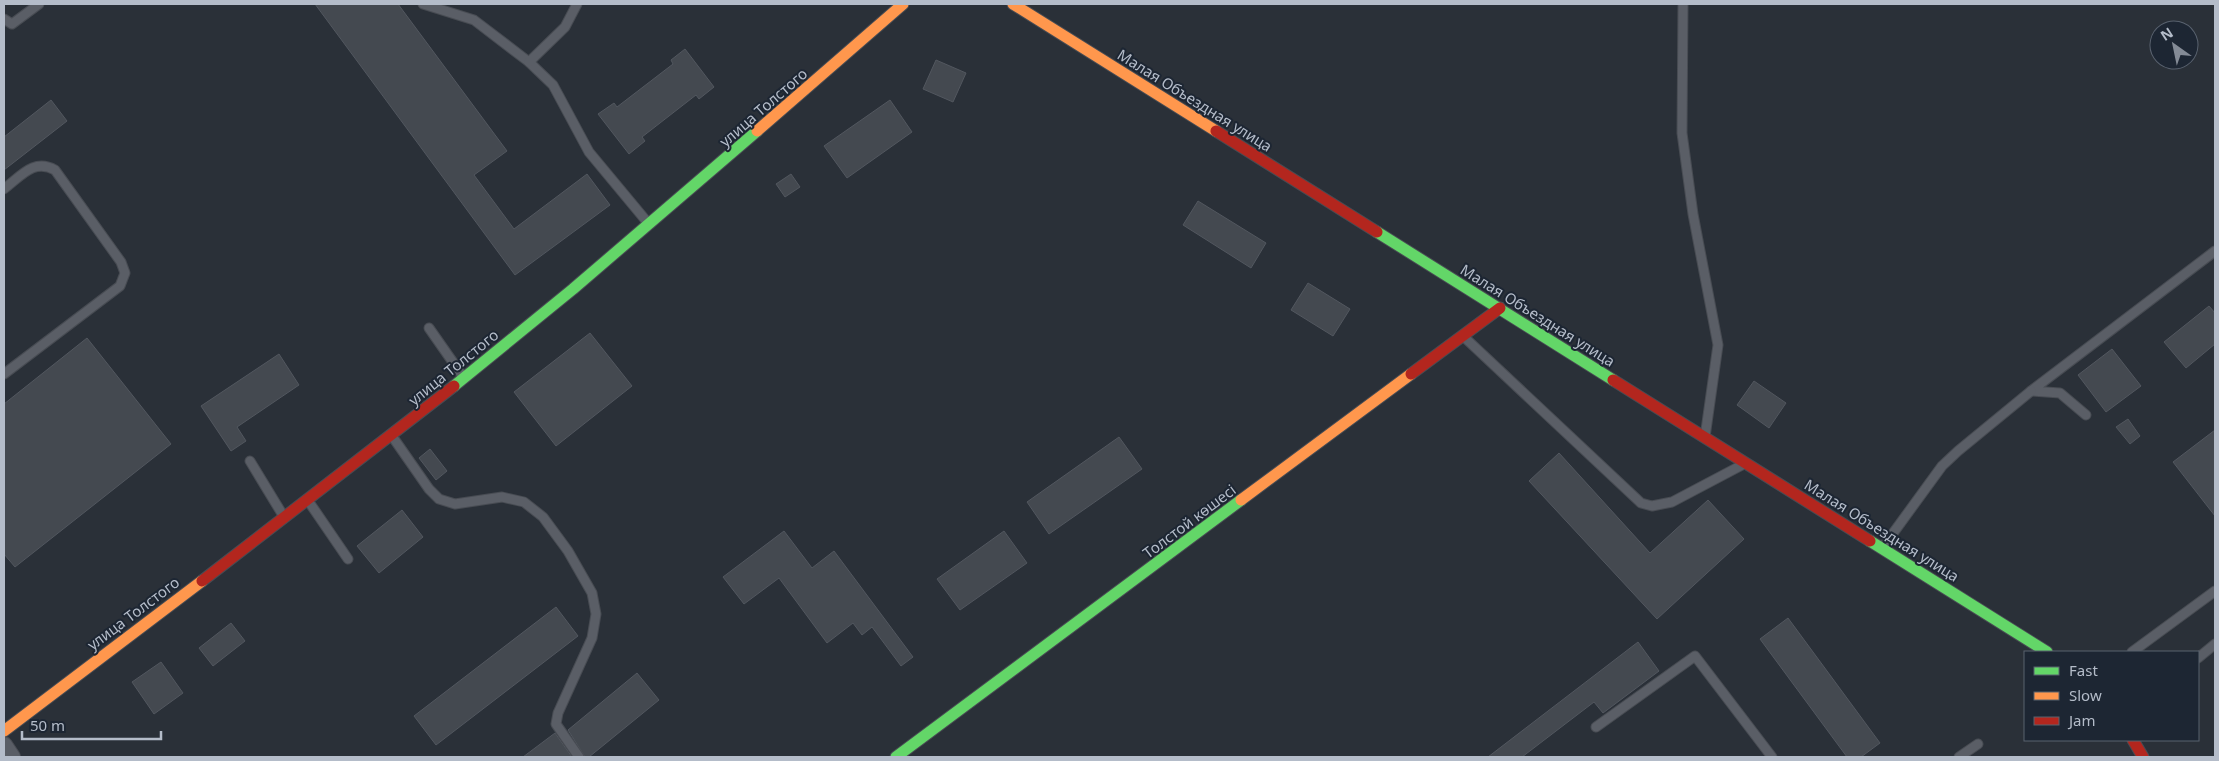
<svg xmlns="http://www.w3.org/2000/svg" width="2219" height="761" viewBox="0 0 2219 761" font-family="'Noto Sans',sans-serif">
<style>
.building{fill:#444950;stroke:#52575f}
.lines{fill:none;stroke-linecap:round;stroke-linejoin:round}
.lane-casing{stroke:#484c53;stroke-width:11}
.street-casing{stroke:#484c53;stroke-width:18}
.fast-casing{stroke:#484c53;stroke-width:13}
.slow-casing{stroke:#484c53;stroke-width:13}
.jam-casing{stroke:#484c53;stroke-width:13}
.lane{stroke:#5a5e66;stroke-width:9}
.street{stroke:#5a5e66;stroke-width:16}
.fast{stroke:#63d668;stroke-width:11}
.slow{stroke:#ff974d;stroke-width:11}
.jam{stroke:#b3261e;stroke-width:11}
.labels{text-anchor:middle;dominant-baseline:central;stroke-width:4;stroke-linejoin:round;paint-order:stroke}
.street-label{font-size:15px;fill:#b4bcc9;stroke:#1d2633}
</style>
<rect width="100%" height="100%" fill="#2a3038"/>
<g class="building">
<polygon points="315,4 398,4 507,151 474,175 514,229 587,174 610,205 515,275"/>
<polygon points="685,49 714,87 699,99 696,95 642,137 645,141 629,154 598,114 614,103 617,107 673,64 671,60"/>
<polygon points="936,60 966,73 953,102 923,89"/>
<polygon points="51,100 67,121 4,170 4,137"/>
<polygon points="890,100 912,132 847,178 824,146"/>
<polygon points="791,174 800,187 785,197 776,184"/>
<polygon points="1198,201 1266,243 1251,268 1183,225"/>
<polygon points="1308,283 1350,309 1333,336 1291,310"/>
<polygon points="2209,306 2215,313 2215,344 2186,368 2164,342"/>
<polygon points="590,333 632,386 556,446 514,392"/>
<polygon points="87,338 171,444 15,567 4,554 4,404"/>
<polygon points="2112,349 2141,386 2106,412 2078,375"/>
<polygon points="279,354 299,385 237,427 246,441 231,451 201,406"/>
<polygon points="1754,381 1786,403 1769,428 1737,405"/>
<polygon points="2128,419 2140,436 2130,444 2116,427"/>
<polygon points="2215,430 2215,516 2173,462"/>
<polygon points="1119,437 1142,469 1049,534 1027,502"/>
<polygon points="430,449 447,471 436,480 419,458"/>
<polygon points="1559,453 1650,553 1708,500 1744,539 1657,619 1529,481"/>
<polygon points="402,510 423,537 379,573 357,546"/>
<polygon points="784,531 812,568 834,551 913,657 901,666 872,627 862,635 853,623 827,643 779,578 744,604 723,577"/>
<polygon points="1004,531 1027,563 960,610 937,579"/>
<polygon points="556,607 578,636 436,745 414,716"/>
<polygon points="1788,618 1880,743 1861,757 1847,757 1760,639"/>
<polygon points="231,623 245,641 213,666 199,648"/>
<polygon points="1638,642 1659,671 1603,713 1594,702 1522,757 1488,757"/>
<polygon points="161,662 183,693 154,714 132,682"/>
<polygon points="637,673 659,700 589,757 585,757 568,730"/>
<polygon points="555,733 572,757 523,757"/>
</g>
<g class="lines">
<defs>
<g id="lane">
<polyline points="423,4 474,20 529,62 553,85 589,152 648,223"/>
<polyline points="1683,4 1682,133 1693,214 1718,345 1705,437"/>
<polyline points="4,19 12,24 39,4"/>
<polyline points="529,62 565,27 577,4"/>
<path d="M4,189C21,176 34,158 55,170L121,262L125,273L120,286L4,374"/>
<polyline points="429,328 464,378"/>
<polyline points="1463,336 1641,503 1652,506 1672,502 1744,464"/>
<polyline points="2086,415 2060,393 2031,391 2215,251"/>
<polyline points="392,436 429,489 439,499 455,504 502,497 524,502 543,517 568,551 592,593 596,614 592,638 558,713 556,724 579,757"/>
<polyline points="250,461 284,517"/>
<polyline points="309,502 348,559"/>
<polyline points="1883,547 1942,466 1958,451 2031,391"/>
<polyline points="2132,652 2215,591"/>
<polyline points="2198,658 2215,644"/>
<polyline points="1596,727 1695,656 1772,757"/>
<polyline points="1959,757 1978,744"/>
</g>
<polyline id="street" points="4,745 12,757"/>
<g id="fast">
<polyline points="1377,232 1613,380"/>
<polyline points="454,386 573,289 757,131"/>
<polyline points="1870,541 2047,652"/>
<polyline points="896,757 1241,500"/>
</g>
<g id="slow">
<polyline points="1013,4 1216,131"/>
<polyline points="757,131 903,4"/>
<polyline points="1241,500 1411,374"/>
<polyline points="4,731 202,581"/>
</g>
<g id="jam">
<polyline points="1216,131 1377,232"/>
<polyline points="1411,374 1500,308"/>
<polyline points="1613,380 1870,541"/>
<polyline points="202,581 454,386"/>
<polyline points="2133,740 2143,757"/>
</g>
</defs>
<use href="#lane" class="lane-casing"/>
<use href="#street" class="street-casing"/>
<use href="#fast" class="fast-casing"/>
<use href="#slow" class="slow-casing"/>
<use href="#jam" class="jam-casing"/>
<use href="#lane" class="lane"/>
<use href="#street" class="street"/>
<use href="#fast" class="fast"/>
<use href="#slow" class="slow"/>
<use href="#jam" class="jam"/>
</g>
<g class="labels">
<g class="street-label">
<text transform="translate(1195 100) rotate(32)">Малая Объездная улица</text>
<text transform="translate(763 107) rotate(-41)">улица Толстого</text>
<text transform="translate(1538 315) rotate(32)">Малая Объездная улица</text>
<text transform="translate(453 367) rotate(-39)">улица Толстого</text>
<text transform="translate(1189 521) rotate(-37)">Толстой көшесі</text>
<text transform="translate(1882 530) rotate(32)">Малая Объездная улица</text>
<text transform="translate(133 613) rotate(-37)">улица Толстого</text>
</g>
</g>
<rect width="2219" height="761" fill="none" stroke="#b4bcc9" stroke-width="10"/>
<rect x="2024" y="651" width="175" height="90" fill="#1d2633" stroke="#59626f"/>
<rect x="2034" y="667" width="25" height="8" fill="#63d668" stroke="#59626f"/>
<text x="2069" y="676" font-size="15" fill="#b4bcc9">Fast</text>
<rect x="2034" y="692" width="25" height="8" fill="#ff974d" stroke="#59626f"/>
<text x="2069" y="701" font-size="15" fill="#b4bcc9">Slow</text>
<rect x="2034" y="717" width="25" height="8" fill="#b3261e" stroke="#59626f"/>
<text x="2069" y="726" font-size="15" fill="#b4bcc9">Jam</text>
<g transform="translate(2174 45) rotate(327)"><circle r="24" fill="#1d2633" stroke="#59626f"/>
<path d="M0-4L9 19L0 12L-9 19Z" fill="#848b96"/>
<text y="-8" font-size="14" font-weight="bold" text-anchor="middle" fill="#b4bcc9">N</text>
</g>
<path d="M22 731v8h139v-8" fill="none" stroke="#b4bcc9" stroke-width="2.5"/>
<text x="30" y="731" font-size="15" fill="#b4bcc9" stroke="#1d2633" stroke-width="4" paint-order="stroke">50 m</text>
</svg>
